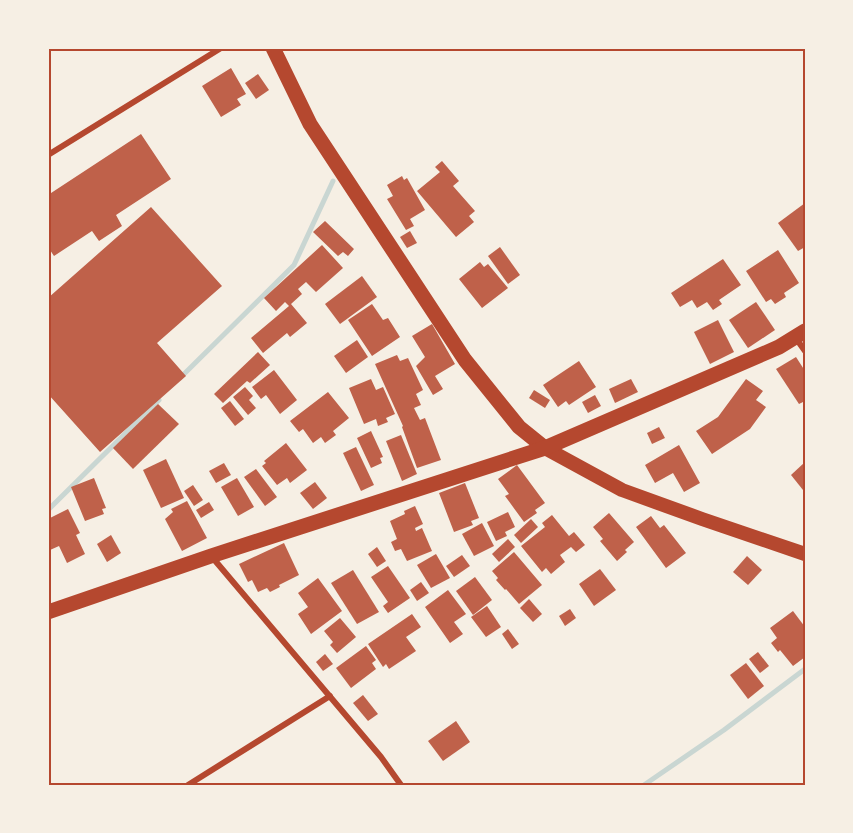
<svg xmlns="http://www.w3.org/2000/svg" width="853" height="833" viewBox="0 0 853 833" font-family="Signika,sans-serif">
<style>
.lines{fill:none;stroke-linecap:round;stroke-linejoin:round}
.stream{stroke:#c9d6d2;stroke-width:5}
.building{fill:#bf614a}
.minor{stroke:#b5482f;stroke-width:6}
.primary{stroke:#b5482f;stroke-width:14}
.trunk{stroke:#b5482f;stroke-width:15}
.neatline{fill:none;stroke:#b5482f;stroke-width:2}
</style>
<rect width="100%" height="100%" fill="#f6efe4"/>
<g class="lines">
<g class="stream">
<polyline points="180,378 294,265 333,181"/>
<polyline points="48,510 159,400"/>
<polyline points="644,785 724,730 805,669"/>
</g>
</g>
<g class="building">
<polygon points="231,68 246,94 237,99 241,105 221,117 202,86"/>
<polygon points="258,74 269,90 256,99 245,83"/>
<polygon points="141,134 171,179 116,215 122,226 99,241 92,231 54,256 48,247 48,195"/>
<polygon points="442,161 459,181 453,186 475,211 469,216 474,222 456,237 417,191 440,172 435,167"/>
<polygon points="402,176 404,180 407,178 425,210 410,219 414,226 406,230 387,199 393,196 387,185"/>
<polygon points="805,203 805,247 798,251 778,223"/>
<polygon points="151,207 222,286 157,343 186,376 100,452 48,394 48,298"/>
<polygon points="325,221 354,249 348,256 343,252 338,256 313,232"/>
<polygon points="410,231 417,243 407,248 400,237"/>
<polygon points="322,245 343,268 316,292 306,282 298,289 302,294 291,304 307,323 290,337 287,333 263,353 251,338 289,306 285,302 276,311 264,298"/>
<polygon points="500,247 520,275 508,284 488,256"/>
<polygon points="778,250 799,283 784,293 786,297 775,304 771,299 766,302 746,271"/>
<polygon points="723,259 741,285 719,300 722,304 713,310 707,302 697,308 692,300 680,307 671,293"/>
<polygon points="480,262 484,267 488,264 508,288 482,308 459,279"/>
<polygon points="362,276 377,297 340,324 325,304"/>
<polygon points="756,302 775,330 748,348 729,320"/>
<polygon points="372,304 383,320 388,318 400,337 372,356 348,320"/>
<polygon points="718,320 734,352 710,364 694,332"/>
<polygon points="432,324 455,364 435,376 443,389 433,395 416,366 425,357 412,336"/>
<polygon points="357,340 368,357 346,373 334,356"/>
<polygon points="258,352 270,365 250,383 247,381 223,403 214,394"/>
<polygon points="397,355 400,361 408,358 423,390 416,394 421,405 414,408 420,420 425,418 441,460 417,468 402,427 403,426 375,364"/>
<polygon points="796,357 805,371 805,401 799,404 776,369"/>
<polygon points="579,361 596,387 569,405 566,401 558,407 543,385"/>
<polygon points="274,370 297,400 280,414 266,395 261,399 252,387"/>
<polygon points="371,379 376,390 383,387 395,414 386,418 388,422 378,426 376,419 364,424 349,388"/>
<polygon points="631,379 638,392 615,403 609,389"/>
<polygon points="746,379 763,391 756,400 766,407 750,429 712,454 696,431 718,417"/>
<polygon points="245,387 253,396 249,400 256,408 248,415 233,397"/>
<polygon points="534,390 550,400 545,408 529,398"/>
<polygon points="328,392 349,418 333,431 336,435 325,443 321,437 313,443 303,429 299,432 290,421"/>
<polygon points="595,395 601,406 588,413 582,402"/>
<polygon points="230,401 244,419 235,426 221,408"/>
<polygon points="158,404 179,424 133,469 113,448"/>
<polygon points="659,427 665,438 652,444 647,433"/>
<polygon points="371,431 383,457 380,458 382,463 371,468 357,438"/>
<polygon points="401,435 417,474 402,481 386,441"/>
<polygon points="286,443 307,470 290,483 287,478 277,485 262,466 266,463 264,461"/>
<polygon points="679,445 700,483 684,492 673,473 655,483 645,465"/>
<polygon points="356,447 374,485 361,491 343,453"/>
<polygon points="166,459 184,498 161,508 143,470"/>
<polygon points="805,462 805,488 803,490 791,475"/>
<polygon points="224,463 231,475 216,483 209,471"/>
<polygon points="517,465 545,503 535,510 537,513 524,522 505,496 509,494 498,479"/>
<polygon points="256,469 277,497 265,506 244,477"/>
<polygon points="94,478 106,508 102,509 104,514 85,521 71,487"/>
<polygon points="237,478 254,507 238,516 221,487"/>
<polygon points="315,482 327,498 313,509 300,493"/>
<polygon points="465,483 479,518 471,521 473,525 454,532 439,493"/>
<polygon points="193,485 203,500 194,506 184,491"/>
<polygon points="187,501 207,538 182,551 165,519 173,512 171,509"/>
<polygon points="209,502 214,510 201,518 196,510"/>
<polygon points="415,506 423,524 415,528 416,531 422,528 432,551 407,561 401,549 395,551 391,542 397,539 390,521 405,514 404,511"/>
<polygon points="68,509 80,533 76,535 85,554 67,563 59,546 50,550 48,546 48,519"/>
<polygon points="508,512 515,527 505,532 507,536 496,541 487,522"/>
<polygon points="609,513 634,542 625,550 627,552 617,561 600,541 603,539 593,527"/>
<polygon points="552,515 569,536 574,532 585,545 576,552 571,547 560,555 565,562 551,574 546,568 542,572 521,546 545,527 542,523"/>
<polygon points="651,516 660,528 664,525 686,553 666,568 636,527"/>
<polygon points="531,519 538,527 521,543 514,535"/>
<polygon points="482,523 494,546 474,556 462,534"/>
<polygon points="111,535 121,553 107,562 97,544"/>
<polygon points="508,539 515,547 499,562 492,554"/>
<polygon points="284,543 299,575 279,585 280,587 270,592 267,588 258,592 252,580 248,582 239,564"/>
<polygon points="377,547 386,561 377,567 368,554"/>
<polygon points="514,552 542,585 519,604 506,589 505,590 496,580 498,578 492,571"/>
<polygon points="436,554 450,578 431,588 417,565"/>
<polygon points="462,555 470,566 454,577 446,566"/>
<polygon points="747,556 762,570 748,585 733,572"/>
<polygon points="388,566 410,598 388,613 383,606 388,602 371,577"/>
<polygon points="600,569 616,590 594,606 579,584"/>
<polygon points="353,570 379,612 357,624 331,583"/>
<polygon points="475,577 492,600 473,615 456,591"/>
<polygon points="318,578 342,611 311,634 298,614 308,607 298,593"/>
<polygon points="421,582 429,593 417,601 410,590"/>
<polygon points="448,590 466,614 454,622 463,634 450,643 425,607"/>
<polygon points="529,599 542,614 533,622 520,608"/>
<polygon points="487,606 501,627 486,637 471,617"/>
<polygon points="570,609 576,618 565,626 559,616"/>
<polygon points="793,611 805,627 805,657 793,666 780,650 778,652 771,643 777,638 770,628"/>
<polygon points="412,614 421,627 406,637 416,651 389,669 386,664 383,667 368,644"/>
<polygon points="340,618 356,637 337,653 330,645 333,642 324,631"/>
<polygon points="508,629 519,644 512,649 502,634"/>
<polygon points="366,646 376,660 372,663 376,669 351,688 336,668"/>
<polygon points="758,652 769,666 760,673 749,659"/>
<polygon points="325,654 333,664 323,671 316,662"/>
<polygon points="746,663 764,686 748,699 730,675"/>
<polygon points="363,695 378,714 368,721 353,703"/>
<polygon points="456,721 470,742 443,761 428,741"/>
</g>
<g class="lines">
<g class="minor">
<polyline points="48,155 221,48"/>
<polyline points="795,337 805,351"/>
<polyline points="212,557 381,757 401,785"/>
<polyline points="188,785 330,696"/>
</g>
<polyline class="primary" points="545,448 622,490 702,519 805,554"/>
<g class="trunk">
<polyline points="273,48 310,124 465,360 519,427 545,448"/>
<polyline points="48,612 211,556 545,448 779,347 805,331"/>
</g>
</g>
<rect width="853" height="833" fill="none" stroke="#f6efe4" stroke-width="99"/>
<rect x="50" y="50" width="754" height="734" class="neatline"/>
</svg>
